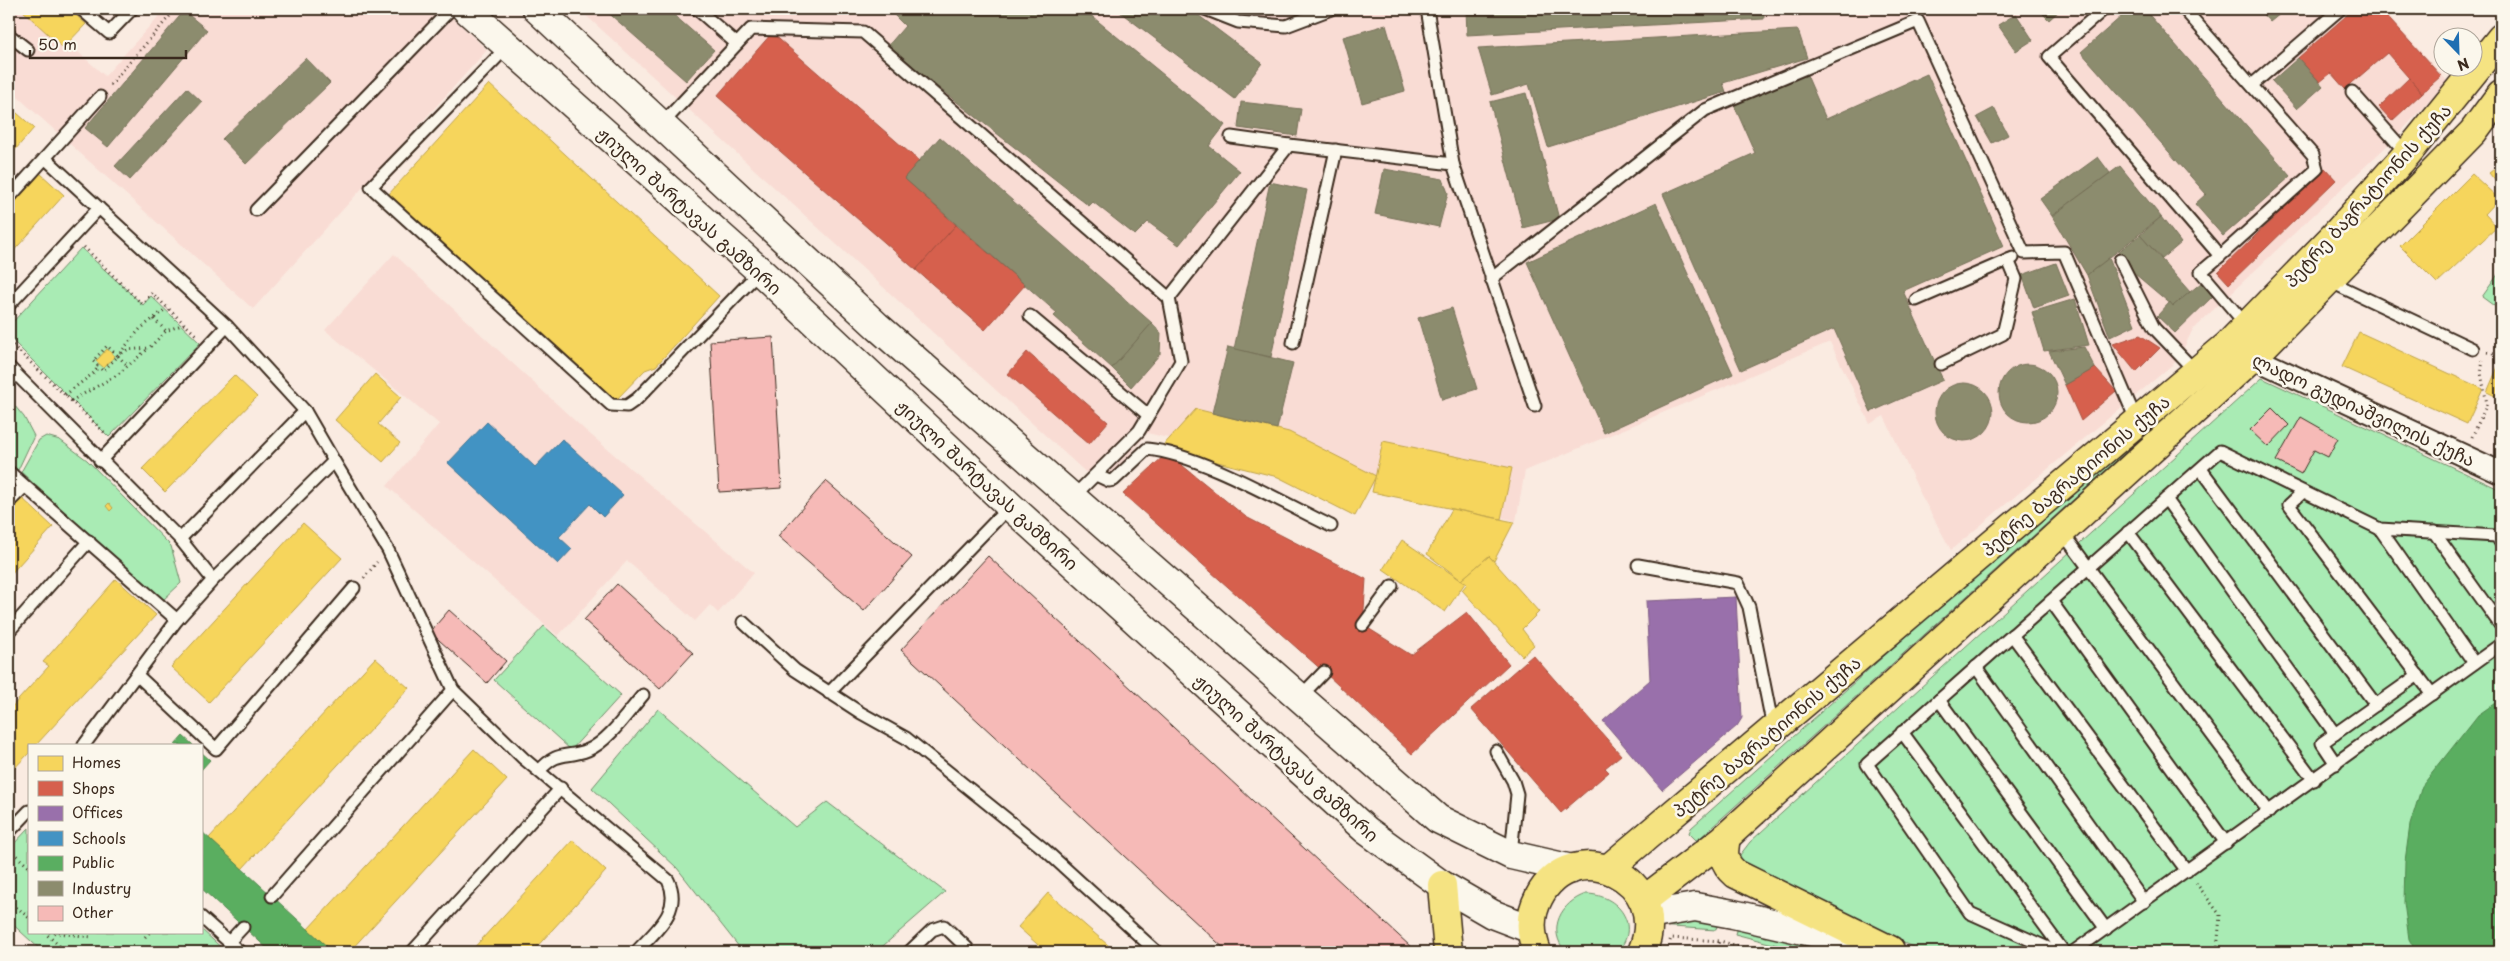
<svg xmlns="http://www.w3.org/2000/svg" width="2510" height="961" viewBox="0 0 2510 961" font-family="'Playpen Sans','Noto Sans Georgian',sans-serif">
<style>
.built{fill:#f9dcd4}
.green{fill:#a9ebb4;stroke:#728a69}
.homes{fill:#f6d55c;stroke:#bea249}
.shops{fill:#d6604d;stroke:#a8503f}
.offices{fill:#9970ab;stroke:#7d5b81}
.schools{fill:#4393c3;stroke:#417492}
.public{fill:#5aae61;stroke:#51864d}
.industry{fill:#8c8c6e;stroke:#746f56}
.building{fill:#f6bab7;stroke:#3b2a1e}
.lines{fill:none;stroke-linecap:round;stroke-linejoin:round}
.lane-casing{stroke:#3b2a1e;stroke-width:15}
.street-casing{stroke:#3b2a1e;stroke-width:25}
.secondary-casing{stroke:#3b2a1e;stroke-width:31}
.primary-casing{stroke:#3b2a1e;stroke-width:31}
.path{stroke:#3b2a1e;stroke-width:3;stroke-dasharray:1 4;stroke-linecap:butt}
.lane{stroke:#fbf7ec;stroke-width:11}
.street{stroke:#fbf7ec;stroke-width:21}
.secondary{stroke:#fbf7ec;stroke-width:28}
.primary{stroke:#f5e382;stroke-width:28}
.labels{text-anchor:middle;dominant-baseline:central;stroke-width:5;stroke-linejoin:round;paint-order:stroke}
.street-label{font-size:18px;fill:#3b2a1e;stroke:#fbf7ec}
</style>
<rect width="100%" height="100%" fill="#faebe1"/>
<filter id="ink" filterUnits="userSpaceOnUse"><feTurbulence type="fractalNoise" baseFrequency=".02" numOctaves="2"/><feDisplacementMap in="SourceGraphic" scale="10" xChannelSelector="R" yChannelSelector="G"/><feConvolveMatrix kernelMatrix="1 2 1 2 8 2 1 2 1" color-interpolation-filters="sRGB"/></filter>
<g filter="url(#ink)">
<g class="built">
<polygon points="9,9 30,9 105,76 165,9 443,9 487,50 253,309 9,89"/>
<polygon points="579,9 2382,9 2448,82 2391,142 2193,329 2178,360 1951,550 1920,493 1884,416 1870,424 1830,342 1525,471 1516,521 1147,433 1104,489"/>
<polygon points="394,254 585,430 754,573 718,613 710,605 695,621 627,561 558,636 387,486 439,424 325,330"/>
</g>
<g class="green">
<polygon points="81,248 143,305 151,296 200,343 109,437 9,337 9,326"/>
<polygon points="2501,270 2501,311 2482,297"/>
<polygon points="2207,368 2213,373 1700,838 1696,840 1689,833 1691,828"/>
<polygon points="2262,378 2501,490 2501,952 1924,952 1753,876 1743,868 1740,855 1750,842"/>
<polygon points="9,399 24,417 34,436 18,470 9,462"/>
<polygon points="46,436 60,440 87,460 171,546 181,583 162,601 21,472 39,440"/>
<polygon points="544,626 621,695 571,750 494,680"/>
<polygon points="658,709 795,827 827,802 945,892 876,952 743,952 677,868 592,788"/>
<polygon points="29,828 29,932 201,932 201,929 226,952 43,952 9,921 9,849"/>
<path d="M1586,894C1618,894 1642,926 1617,952H1566C1546,930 1561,902 1586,894Z"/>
<polygon points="1658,920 1718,922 1716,930 1658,926"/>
<polygon points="1737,927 1843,952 1803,952 1735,934"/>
</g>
<g class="homes">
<polygon points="21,9 69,9 86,24 63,48"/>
<polygon points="489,84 719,296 656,366 645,370 616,400 388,195"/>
<polygon points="9,106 34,128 9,157"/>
<polygon points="2501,164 2501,188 2489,173"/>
<polygon points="40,173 64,195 9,256 9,208"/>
<polygon points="2472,174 2499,199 2485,214 2497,227 2437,283 2400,246"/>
<polygon points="2359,332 2483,389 2467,424 2342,367"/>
<polygon points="107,349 115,356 104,368 96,361"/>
<polygon points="2501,360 2501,399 2487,392"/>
<polygon points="375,374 401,397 378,424 400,443 383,462 335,420"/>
<polygon points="234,375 257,397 165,492 142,469"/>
<polygon points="1196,409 1289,432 1376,476 1355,516 1278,477 1161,448"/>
<polygon points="1383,441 1512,468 1501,519 1372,492"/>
<polygon points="21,497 53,527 9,576 9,510"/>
<polygon points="109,503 113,508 110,511 106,506"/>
<polygon points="1452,509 1514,522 1494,561 1489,556 1461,580 1427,554"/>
<polygon points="303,523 342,558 209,702 171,667"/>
<polygon points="1402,540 1465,583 1445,612 1383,569"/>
<polygon points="1489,556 1539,612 1522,629 1534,645 1522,656 1462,590 1467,584 1461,580"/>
<polygon points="116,579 156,615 36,745 29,745 29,753 9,774 9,710 49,666 43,662"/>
<polygon points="375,658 409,688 242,869 209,838"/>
<polygon points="474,749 507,780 349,952 333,952 308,929"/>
<polygon points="573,840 606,871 532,952 470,952"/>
<polygon points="1048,893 1116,952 1046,952 1018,927"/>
</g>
<g class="shops">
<polygon points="2354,9 2380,9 2441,76 2422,93 2387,53 2345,89 2331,73 2320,82 2298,58"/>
<polygon points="772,33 919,161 904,178 956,225 916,270 717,96"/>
<polygon points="2409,78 2422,93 2392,121 2379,107"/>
<polygon points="2325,168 2336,180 2229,284 2218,272"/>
<polygon points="956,225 1025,285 985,330 916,270"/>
<polygon points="2140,335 2160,348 2136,372 2113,344"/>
<polygon points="1027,352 1108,422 1089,444 1008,374"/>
<polygon points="2095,368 2116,391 2081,421 2065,385"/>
<polygon points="1167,453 1246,517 1366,579 1363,625 1411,655 1467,612 1509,664 1412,754 1324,672 1123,494"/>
<polygon points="1533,655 1621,755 1605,768 1609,772 1561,813 1471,709"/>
</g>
<polygon class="offices" points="1736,597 1742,718 1737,726 1662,790 1603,721 1650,680 1646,601"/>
<polygon class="schools" points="487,422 535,467 562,439 623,495 603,517 590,504 559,537 572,549 558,564 448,463"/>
<g class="public">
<polygon points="2501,699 2501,952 2416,952 2409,939 2404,903 2405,861 2410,825 2422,786 2478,715"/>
<polygon points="183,736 193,745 175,745"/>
<polygon points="201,752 210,760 201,770"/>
<polygon points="201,831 272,896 333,952 271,952 201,888"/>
</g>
<g class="industry">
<polygon points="604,9 667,9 714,50 686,81"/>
<polygon points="888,9 1083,9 1225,125 1209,146 1240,171 1179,245 1148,222 1135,235 1093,202 1089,206 887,47 905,26"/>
<polygon points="1116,9 1190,9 1262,63 1235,99"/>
<polygon points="1466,9 1764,9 1764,19 1467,35"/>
<polygon points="1792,9 1835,9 1793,16"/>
<polygon points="2038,9 2061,9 2049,20"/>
<polygon points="2130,9 2144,9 2291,176 2223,236 2195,204 2206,194 2081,52"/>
<polygon points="2258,9 2286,9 2270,22"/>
<polygon points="184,11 207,30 108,147 85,128"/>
<polygon points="2016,14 2033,40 2016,51 1998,25"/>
<polygon points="1386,25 1405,91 1362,103 1343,37"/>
<polygon points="1798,30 1807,58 1723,83 1726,92 1548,147 1529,84 1492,95 1478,48"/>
<polygon points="306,58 330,83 246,164 222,139"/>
<polygon points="2298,58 2323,86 2297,109 2272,81"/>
<polygon points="1806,73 1826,119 1927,74 2004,246 1903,291 1943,380 1871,412 1834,329 1741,370 1663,194 1755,153 1734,105"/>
<polygon points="187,88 202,102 130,180 115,166"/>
<polygon points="1526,93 1559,219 1523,228 1490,102"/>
<polygon points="1241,102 1301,109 1297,136 1238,128"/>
<polygon points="1994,108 2008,135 1992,143 1977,117"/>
<polygon points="940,137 1152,323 1112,368 1054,316 1057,313 904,178"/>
<polygon points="2098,157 2110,173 2052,216 2040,199"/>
<polygon points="2120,166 2161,217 2087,275 2052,216"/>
<polygon points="1384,169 1443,179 1448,193 1439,227 1375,214"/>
<polygon points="1270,182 1307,190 1271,357 1234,349"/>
<polygon points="1656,203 1733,374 1604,433 1527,262"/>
<polygon points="2161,217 2181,243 2162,259 2140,235"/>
<polygon points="2140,235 2190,292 2173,306 2128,268 2118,252"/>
<polygon points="2109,258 2135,325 2110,337 2087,275"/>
<polygon points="2056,263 2069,296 2034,308 2022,275"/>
<polygon points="2201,283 2214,295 2175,333 2157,316 2170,302 2173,306"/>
<polygon points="2075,299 2089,345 2044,351 2032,312"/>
<polygon points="1452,308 1477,389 1442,400 1418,318"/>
<polygon points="1152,323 1161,333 1160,354 1131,387 1112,368"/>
<polygon points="1228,347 1293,363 1277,429 1212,413"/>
<polygon points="2084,347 2095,368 2065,385 2049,351"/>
<circle cx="2028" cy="393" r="29"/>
<circle cx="1964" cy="412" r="29"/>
</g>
<g class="building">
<polygon points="773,337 782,488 719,492 710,341"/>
<polygon points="2272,408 2289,425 2268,447 2250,430"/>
<polygon points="2301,417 2338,438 2328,457 2314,450 2301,474 2276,461"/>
<polygon points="826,481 912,557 864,611 778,536"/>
<polygon points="988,556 1411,947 1406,952 1228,952 901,650"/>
<polygon points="617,584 693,653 660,689 584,620"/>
<polygon points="449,610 506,661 487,683 430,632"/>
</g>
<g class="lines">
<defs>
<g id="lane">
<polyline points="81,9 109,33 132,9"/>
<polyline points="697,9 737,44"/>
<polyline points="1205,9 1238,22 1286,26 1331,9"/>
<polyline points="1427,9 1453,164 1535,406"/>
<polyline points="2104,9 2049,57 2220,256 2201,272 2247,326"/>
<polyline points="2184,9 2313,155 2317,169 2220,256"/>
<polyline points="9,35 28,50"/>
<polyline points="507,47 371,187 611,405 627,406 637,399 760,271"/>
<polyline points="2252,85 2339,10"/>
<polyline points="2352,92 2407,154"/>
<polyline points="662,124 751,29 863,32 1169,298 1181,361 1139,431 1072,498"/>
<polyline points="1231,137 1289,145"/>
<polyline points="45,158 99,208"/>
<polyline points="9,198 100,97"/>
<polyline points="256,210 451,9"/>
<polyline points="2120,260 2154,328 2196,372"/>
<polyline points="1491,279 1705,110 1918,21 2024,253 2064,252 2137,422"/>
<polyline points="2329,281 2473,349"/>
<polyline points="1169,298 1289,145 1453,164"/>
<polyline points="1916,300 2013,258"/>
<polyline points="9,305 99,208 227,326 100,461"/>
<polyline points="1030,316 1147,414"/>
<polyline points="1293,343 1336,150"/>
<polyline points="1941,364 2003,334 2016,279 2008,260"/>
<polyline points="9,367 180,539 213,580"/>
<polyline points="305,411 334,461"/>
<polyline points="2201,469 2376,705"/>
<polyline points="9,472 177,620 84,745"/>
<path d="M1096,475L1109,481L1114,480L1147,449C1200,454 1281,502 1331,526"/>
<polyline points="2303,492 2289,505 2432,694"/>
<polyline points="2166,499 2335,734"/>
<polyline points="9,502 24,487"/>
<polyline points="2380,529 2474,663"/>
<polyline points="2062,532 2269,812"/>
<polyline points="2128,532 2314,780"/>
<polyline points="2434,532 2501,626"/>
<polyline points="180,539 305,411 227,326"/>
<polyline points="1638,565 1738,583 1749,607 1773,728"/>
<polyline points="2051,601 2226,843"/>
<path d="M177,620L213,580L334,461L388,550L453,690L523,758L668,880C683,911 655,931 636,952"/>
<polyline points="743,622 795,670 861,713 906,738 1044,849 1157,952"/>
<polyline points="1363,625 1392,586"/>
<polyline points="9,631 89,541"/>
<polyline points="2012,635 2187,871"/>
<polyline points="1976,667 2144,902"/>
<polyline points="137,675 216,749 354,588"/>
<polyline points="829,693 1010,506"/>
<polyline points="1299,698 1324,672"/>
<polyline points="1939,700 2106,929"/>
<polyline points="1902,732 2064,952"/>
<polyline points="1496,751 1513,781 1517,794 1511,854"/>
<polyline points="2336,764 2322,743 2418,675"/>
<path d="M539,771C559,749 566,759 588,750C608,742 629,711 643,695"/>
<polyline points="9,832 29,811"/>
<polyline points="272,896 453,690"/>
<polyline points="201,917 240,952"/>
<polyline points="229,942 243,927"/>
<polyline points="412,952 561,788"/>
<polyline points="909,952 932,930 944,926 967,948 966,952"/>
<polyline points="2057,952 1970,913 1867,764 2220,451 2380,529 2496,536 2501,543"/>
<polyline points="2073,952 2501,644"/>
</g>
<polyline id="street" points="2239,351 2501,473"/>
<g id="secondary">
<polyline points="466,9 760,271 1010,506 1366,830 1442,885 1492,914 1531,929"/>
<polyline points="537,9 877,326 1438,819 1511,855 1572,869"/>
<polyline points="1648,915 1695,907 1733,914 1868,945"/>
</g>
<g id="primary">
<path d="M1726,837C1723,855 1722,862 1736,874L1890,950"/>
<polyline points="1608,869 2228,345 2335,235 2407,154 2501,38"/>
<polyline points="1442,885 1448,952"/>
<polyline points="1644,900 1726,837 2253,357 2473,132 2501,94"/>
<path d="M1537,952C1530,933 1529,916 1539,897C1572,833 1674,877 1642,952"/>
</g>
</defs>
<use href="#lane" class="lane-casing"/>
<use href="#street" class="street-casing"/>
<use href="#secondary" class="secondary-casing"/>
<use href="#primary" class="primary-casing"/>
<g class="path">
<polyline points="110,85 176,9"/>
<polyline points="84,247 142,304 152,293 196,335"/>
<polyline points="154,319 166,331"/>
<polyline points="9,342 105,433"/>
<polyline points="2488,352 2495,353 2501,350"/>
<polyline points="120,353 140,329 167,308"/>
<polyline points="118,356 127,350 149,348 166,331 184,324"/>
<polyline points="118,356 128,366"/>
<polyline points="65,395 95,372 98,366 93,361 107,346 118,356 103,371 98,366"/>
<polyline points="71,401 117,375 149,348"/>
<polyline points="2472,437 2487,404 2481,373 2483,360"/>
<polyline points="364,578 377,562"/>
<polyline points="9,849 29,867"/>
<polyline points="2196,883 2220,915 2217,952"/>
<polyline points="9,900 29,918"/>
<polyline points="44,932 66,952"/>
<polyline points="49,932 92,937"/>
<polyline points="145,937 150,932"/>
<polyline points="1670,941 1671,938 1720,941 1758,952"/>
<polyline points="1667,949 1675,952"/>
<polyline points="1714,952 1720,940"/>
</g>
<use href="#lane" class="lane"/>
<use href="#street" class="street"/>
<use href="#secondary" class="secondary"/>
<use href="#primary" class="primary"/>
</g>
</g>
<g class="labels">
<g class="street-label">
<text transform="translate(2367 195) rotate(-48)">პეტრე ბაგრატიონის ქუჩა</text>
<text transform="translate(690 210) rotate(42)">ჟიული შარტავას გამზირი</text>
<text transform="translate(2364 409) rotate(25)">ლადო გუდიაშვილის ქუჩა</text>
<text transform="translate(2075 475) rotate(-40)">პეტრე ბაგრატიონის ქუჩა</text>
<text transform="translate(988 484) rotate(43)">ჟიული შარტავას გამზირი</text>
<text transform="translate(1766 736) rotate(-40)">პეტრე ბაგრატიონის ქუჩა</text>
<text transform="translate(1287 757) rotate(42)">ჟიული შარტავას გამზირი</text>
</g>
</g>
<rect width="2510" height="961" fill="none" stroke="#fbf7ec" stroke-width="30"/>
<rect x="15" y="15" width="2480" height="931" fill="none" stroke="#3b2a1e" stroke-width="2" filter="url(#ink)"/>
<rect x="28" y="744" width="175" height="190" fill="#fbf7ec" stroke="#aea59a"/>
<rect x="38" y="756" width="25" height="15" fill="#f6d55c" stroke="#aea59a"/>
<text x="72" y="768" font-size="15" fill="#3b2a1e">Homes</text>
<rect x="38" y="781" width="25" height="15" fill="#d6604d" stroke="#aea59a"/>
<text x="72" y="794" font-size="15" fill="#3b2a1e">Shops</text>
<rect x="38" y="806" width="25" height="15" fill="#9970ab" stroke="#aea59a"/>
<text x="72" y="818" font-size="15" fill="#3b2a1e">Offices</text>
<rect x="38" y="831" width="25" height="15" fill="#4393c3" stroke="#aea59a"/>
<text x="72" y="844" font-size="15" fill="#3b2a1e">Schools</text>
<rect x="38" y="856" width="25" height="15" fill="#5aae61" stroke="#aea59a"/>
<text x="72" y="868" font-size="15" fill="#3b2a1e">Public</text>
<rect x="38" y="881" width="25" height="15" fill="#8c8c6e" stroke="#aea59a"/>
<text x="72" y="894" font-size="15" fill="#3b2a1e">Industry</text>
<rect x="38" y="906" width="25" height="15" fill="#f6bab7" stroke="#aea59a"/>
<text x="72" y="918" font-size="15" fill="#3b2a1e">Other</text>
<g transform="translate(2458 52) rotate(157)"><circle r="24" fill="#fbf7ec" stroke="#aea59a"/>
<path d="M0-4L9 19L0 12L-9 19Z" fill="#1f6fb2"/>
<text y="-8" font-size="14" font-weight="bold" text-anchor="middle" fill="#3b2a1e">N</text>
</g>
<path d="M30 50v8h156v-8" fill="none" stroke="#3b2a1e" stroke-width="2.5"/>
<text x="38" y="50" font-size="15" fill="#3b2a1e" stroke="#fbf7ec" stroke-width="4" paint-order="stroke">50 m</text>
</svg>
